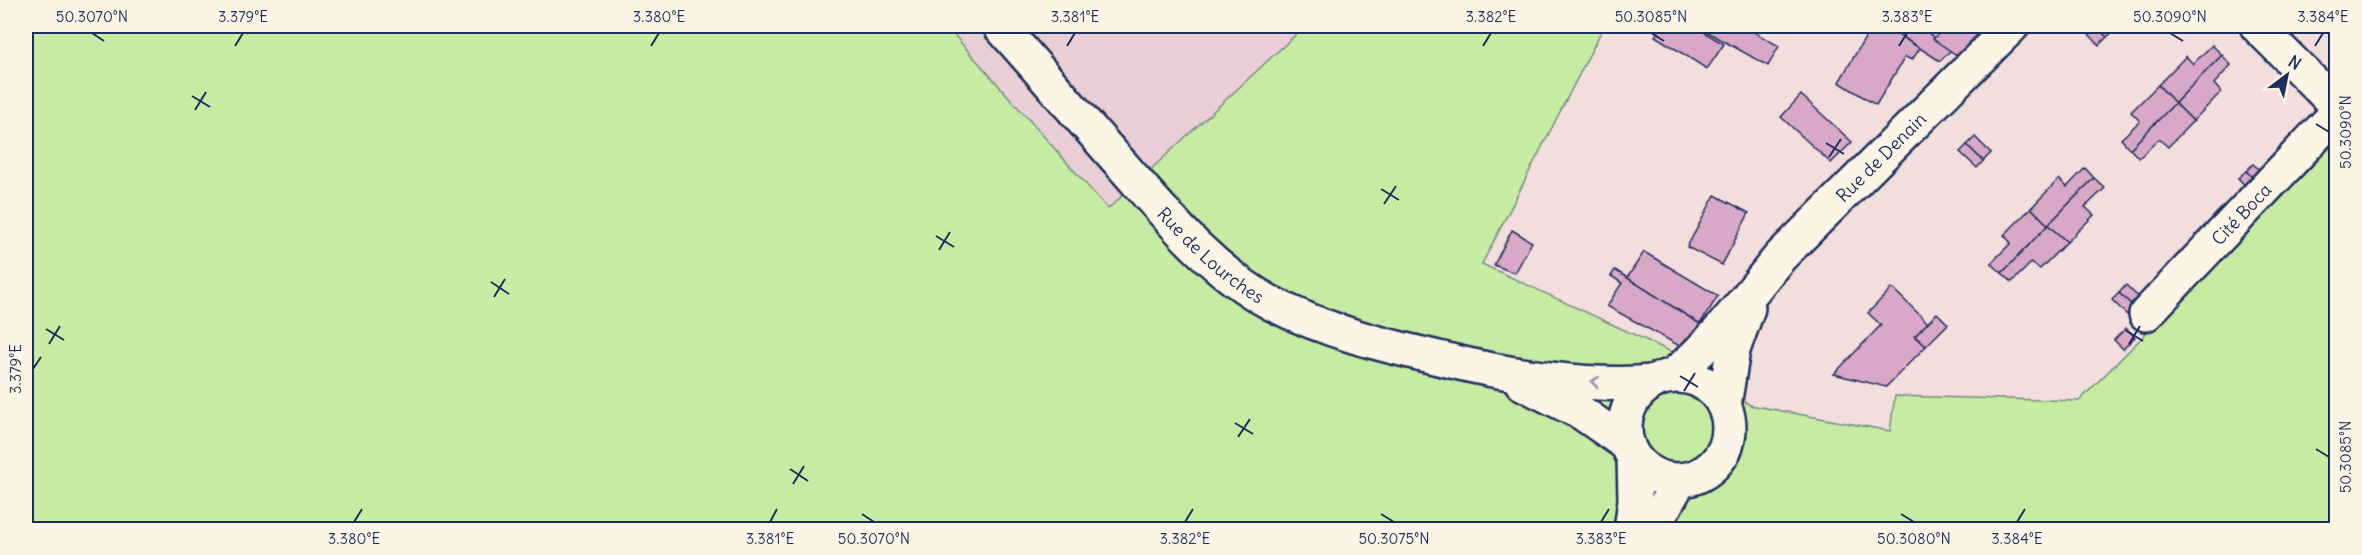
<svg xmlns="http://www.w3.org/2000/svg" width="2362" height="555" viewBox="0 0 2362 555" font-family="Delius,sans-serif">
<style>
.built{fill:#eaced6}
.green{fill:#c8eba4;stroke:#728d81;stroke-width:1.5}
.building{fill:#d9a8c7;stroke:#1b2f5e;stroke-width:1.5}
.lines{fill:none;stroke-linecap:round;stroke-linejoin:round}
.minor-casing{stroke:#1b2f5e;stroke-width:38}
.minor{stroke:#fcf5e5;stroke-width:33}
.oneway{stroke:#8c92a2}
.ticks{fill:none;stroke:#1b2f5e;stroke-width:2}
.labels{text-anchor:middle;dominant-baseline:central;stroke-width:4.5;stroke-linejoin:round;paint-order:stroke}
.street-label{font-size:18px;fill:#1b2f5e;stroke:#fcf5e5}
.neatline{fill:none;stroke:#1b2f5e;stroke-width:2}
.ticks-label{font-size:15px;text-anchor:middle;fill:#1b2f5e}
</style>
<rect width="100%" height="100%" fill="#f2dedc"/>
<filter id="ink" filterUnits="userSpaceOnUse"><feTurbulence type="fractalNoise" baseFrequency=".0167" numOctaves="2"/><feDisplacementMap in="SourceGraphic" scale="12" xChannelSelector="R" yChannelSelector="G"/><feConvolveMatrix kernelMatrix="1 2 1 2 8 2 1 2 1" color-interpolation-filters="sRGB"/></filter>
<g filter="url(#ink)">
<polygon class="built" points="946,26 1305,26 1108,209"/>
<polygon class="green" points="26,26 946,26 1108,209 1305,26 1604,26 1482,264 1676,354 1750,405 1890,431 1895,396 2079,401 2336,142 2336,529 26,529"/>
<g class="building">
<polygon points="1662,26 1694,26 1724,44 1707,69 1655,36"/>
<polygon points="1697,26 1743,26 1779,46 1768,66"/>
<polygon points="1872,26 1883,26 1920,48 1912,60 1905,57 1876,105 1839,82"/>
<polygon points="1902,26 1919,26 1951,50 1940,61 1896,33"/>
<polygon points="1947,26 1990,26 1958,56 1933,39"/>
<polygon points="2086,26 2095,26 2107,37 2099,45 2083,28"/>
<polygon points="2095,26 2111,26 2115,30 2107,37"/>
<polygon points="2212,45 2222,55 2175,103 2158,85 2186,56 2193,64"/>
<polygon points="2222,55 2231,65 2214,84 2221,92 2193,121 2175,103"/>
<polygon points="2158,85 2175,103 2130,149 2121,139 2140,121 2131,112"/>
<polygon points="1801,95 1852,142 1831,163 1781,117"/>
<polygon points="2175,103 2193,121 2168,147 2159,139 2139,158 2130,149"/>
<polygon points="1975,137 1991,153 1983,161 1967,145"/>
<polygon points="1967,145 1983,161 1977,168 1960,152"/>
<polygon points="2253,164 2269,178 2261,186 2246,171"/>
<polygon points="2085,168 2094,178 2048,225 2031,208 2059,179 2067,187"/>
<polygon points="2246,171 2261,186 2253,194 2238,178"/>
<polygon points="2094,178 2105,188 2085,207 2094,215 2067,242 2048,225"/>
<polygon points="1715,195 1749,213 1722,265 1687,247"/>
<polygon points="2031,208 2048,225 2002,273 1991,263 2011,243 2004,235"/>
<polygon points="2048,225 2067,242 2040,269 2031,263 2012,282 2002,273"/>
<polygon points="1512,230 1532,242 1515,273 1494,265"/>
<polygon points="1644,252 1718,296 1700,324 1627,278"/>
<polygon points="1615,270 1700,324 1685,349 1607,306 1622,283 1611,276"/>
<polygon points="2126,285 2141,300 2134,307 2119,293"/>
<polygon points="1892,288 1928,323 1915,336 1926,346 1886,387 1834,374 1881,325 1868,313"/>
<polygon points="2119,293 2134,307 2127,315 2112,300"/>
<polygon points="1937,313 1948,324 1926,346 1915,336"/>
<polygon points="2126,328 2135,337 2123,349 2114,340"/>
</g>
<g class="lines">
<defs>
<g id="minor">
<path id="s1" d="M1000,26C1041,72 1081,119 1122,165C1167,216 1210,270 1271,303C1326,332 1387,346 1447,360C1507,375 1592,388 1653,382"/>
<polyline points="2257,26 2336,105"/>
<path id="s2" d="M2146,314L2336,114"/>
<circle cx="1677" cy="428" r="52"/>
<path id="s3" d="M1672,376C1715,342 1746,298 1780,257L2012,26"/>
<polyline points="1522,383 1582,413 1628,445"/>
<polyline points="1724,406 1733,350 1748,308"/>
<polyline points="1631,530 1635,500 1634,458"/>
<polyline points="1651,530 1680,480"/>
</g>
</defs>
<use href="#minor" class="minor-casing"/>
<use href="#minor" class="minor"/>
</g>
<defs><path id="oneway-chevron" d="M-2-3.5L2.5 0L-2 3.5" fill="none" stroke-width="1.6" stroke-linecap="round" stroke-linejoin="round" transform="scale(1.5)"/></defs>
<use class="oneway" href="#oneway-chevron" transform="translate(1595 382) rotate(-174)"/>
</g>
<path class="ticks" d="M92,33L104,41M1651,33L1664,41M2170,33L2183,41M235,46L243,33M651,46L659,33M1067,46L1075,33M1483,46L1491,33M1899,46L1907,33M2315,46L2323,33M192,96L210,107M195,110L206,92M2316,124L2329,132M1826,143L1844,154M1829,157L1841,139M1381,189L1399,200M1384,204L1396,186M936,236L954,247M939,250L950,232M491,282L509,294M494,297L505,279M46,329L64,340M2125,330L2143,341M49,344L60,326M2129,344L2140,326M33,369L41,357M1680,376L1698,387M1684,391L1695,373M1235,423L1253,434M1238,437L1250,419M2316,449L2329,457M790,469L808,481M793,484L804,466M862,514L874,522M1381,514L1394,522M1901,514L1914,522M354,522L362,509M770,522L777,509M1185,522L1193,509M1601,522L1609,509M2017,522L2025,509"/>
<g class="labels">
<g class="street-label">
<text stroke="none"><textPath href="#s3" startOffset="303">Rue de Denain</textPath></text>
<text stroke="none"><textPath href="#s2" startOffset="138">Cité Boca</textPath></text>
<text stroke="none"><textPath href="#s1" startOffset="312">Rue de Lourches</textPath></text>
</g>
</g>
<rect width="2362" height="555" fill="none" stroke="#fcf5e5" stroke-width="66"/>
<g transform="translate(2287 75) rotate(32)" stroke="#fcf5e5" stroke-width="4.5" paint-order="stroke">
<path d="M0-4.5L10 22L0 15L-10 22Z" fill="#1b2f5e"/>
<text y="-9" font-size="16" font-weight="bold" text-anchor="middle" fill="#1b2f5e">N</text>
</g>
<rect x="33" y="33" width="2296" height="489" class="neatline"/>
<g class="ticks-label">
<text x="92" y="22">50.3070°N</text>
<text x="243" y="22">3.379°E</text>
<text x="659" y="22">3.380°E</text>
<text x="1075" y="22">3.381°E</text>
<text x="1491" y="22">3.382°E</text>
<text x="1651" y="22">50.3085°N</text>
<text x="1907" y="22">3.383°E</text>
<text x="2170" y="22">50.3090°N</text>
<text x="2323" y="22">3.384°E</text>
<text transform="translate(2346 132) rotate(-90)" y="5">50.3090°N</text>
<text transform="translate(16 369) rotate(-90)" y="5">3.379°E</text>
<text transform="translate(2346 457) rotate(-90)" y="5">50.3085°N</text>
<text x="354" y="544">3.380°E</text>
<text x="770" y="544">3.381°E</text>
<text x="874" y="544">50.3070°N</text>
<text x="1185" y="544">3.382°E</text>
<text x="1394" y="544">50.3075°N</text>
<text x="1601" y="544">3.383°E</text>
<text x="1914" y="544">50.3080°N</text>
<text x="2017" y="544">3.384°E</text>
</g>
</svg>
